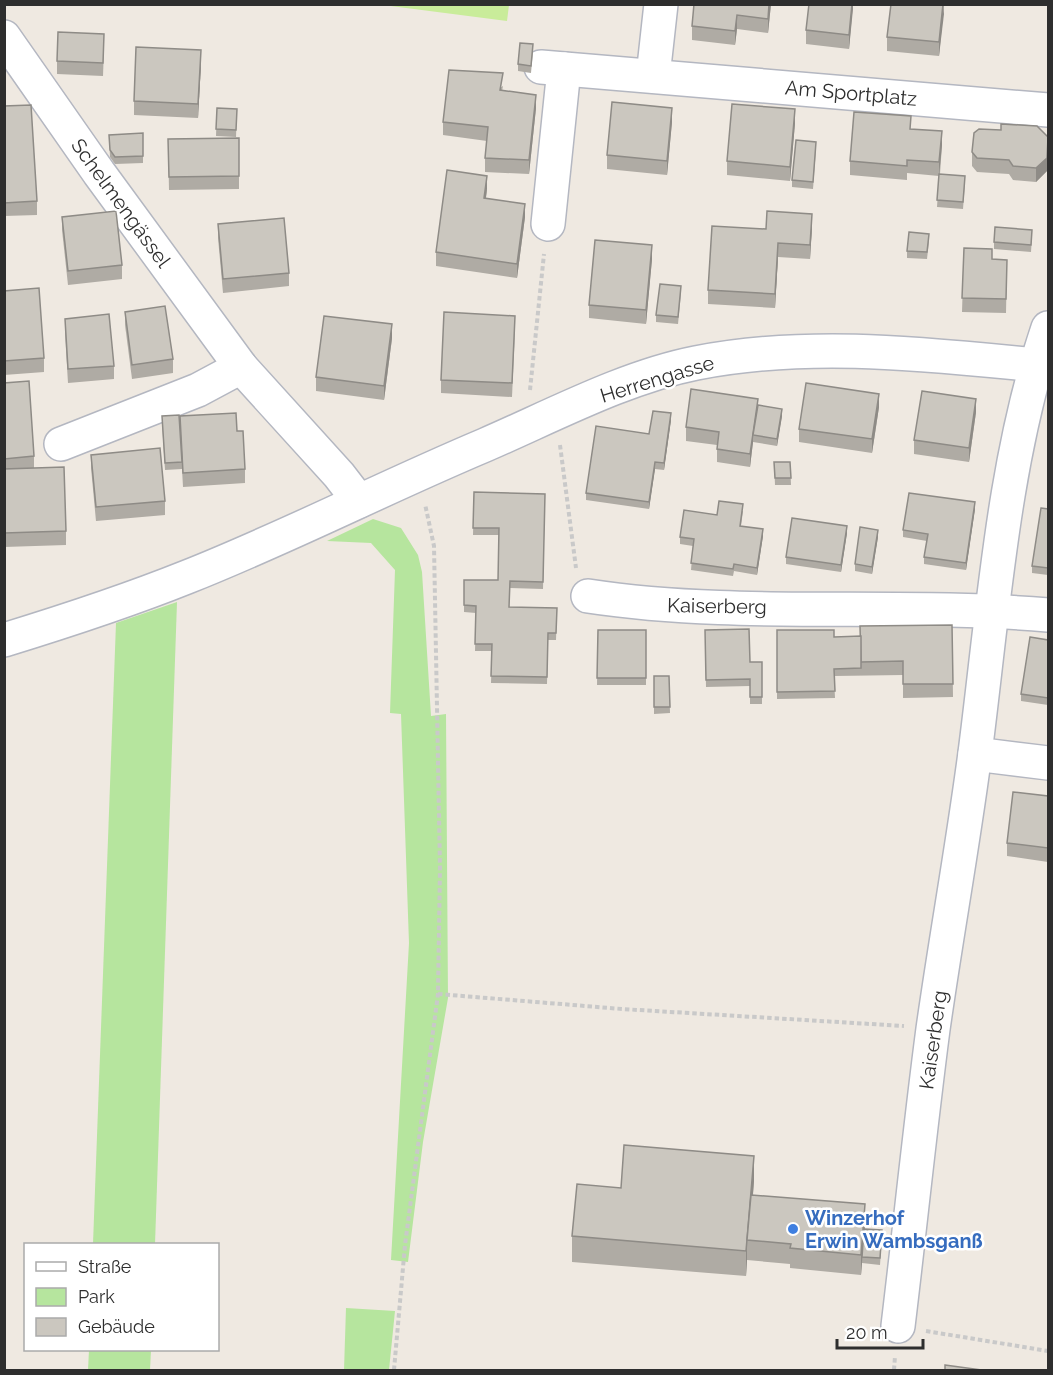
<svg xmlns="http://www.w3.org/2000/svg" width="1053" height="1375" viewBox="0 0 1053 1375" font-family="Raleway,sans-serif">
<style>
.green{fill:#b6e59e}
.pitch{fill:#c9ec9a}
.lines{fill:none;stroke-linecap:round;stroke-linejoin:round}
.street-casing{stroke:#b4b7c1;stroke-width:36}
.secondary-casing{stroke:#b4b7c1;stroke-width:36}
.path{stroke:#c9c9c9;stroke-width:4;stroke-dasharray:4.5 3;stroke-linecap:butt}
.street{stroke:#fff;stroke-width:33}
.secondary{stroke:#fff;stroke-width:33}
.wall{fill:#afaba4}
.shaded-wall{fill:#8e8b86}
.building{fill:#cbc7bf;stroke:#8e8b86;stroke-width:1.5}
.shop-dot{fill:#3f7fe0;stroke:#fff;stroke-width:2}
.labels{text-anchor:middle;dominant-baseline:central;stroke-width:5;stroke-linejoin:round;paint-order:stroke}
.street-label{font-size:20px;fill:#2e2e2e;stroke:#fff}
.shop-label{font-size:20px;font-weight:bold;fill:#366cbe;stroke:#fff;text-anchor:start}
</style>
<rect width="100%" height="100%" fill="#efe9e1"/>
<g class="green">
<polygon points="373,519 401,528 418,555 422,572 431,716 446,714 448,998 423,1142 408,1262 391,1260 409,943 401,714 390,713 395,570 371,543 327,541"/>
<polygon points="177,602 155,1244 93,1244 116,623"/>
<polygon points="346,1308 395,1311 389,1370 344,1370"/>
<polygon points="89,1350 151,1350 150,1370 88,1370"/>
</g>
<polygon class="pitch" points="383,5 509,4 509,5 507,21"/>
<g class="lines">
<defs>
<g id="street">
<polyline points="4,37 99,173 241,367 339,475 359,501"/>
<polyline points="541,67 1048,110"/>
<polyline points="653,76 661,4"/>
<polyline points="548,224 564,69"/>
<polyline points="61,444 198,390 241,367"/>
<path d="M588,596C740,619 895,602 1048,615"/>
<polyline points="975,754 1048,763"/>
<path d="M898,1326C910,1227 920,1128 933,1029C946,937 963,845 975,753C993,614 1003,461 1048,328"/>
</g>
<path id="secondary" d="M4,640C66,621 127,601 187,577C288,537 385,487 485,445C552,416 625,377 696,363C813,340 931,355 1048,366"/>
</defs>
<use href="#street" class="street-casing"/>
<use href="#secondary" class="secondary-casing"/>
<g class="path">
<polyline points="530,390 544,254"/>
<polyline points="560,445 576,568"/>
<polyline points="438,994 622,1009 904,1026"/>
<polyline points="926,1331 1048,1351"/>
<polyline points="394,1370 405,1245 438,994 440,868 434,546 425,504"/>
<polyline points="894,1370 895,1356"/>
</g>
<use href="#street" class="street"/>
<use href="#secondary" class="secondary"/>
</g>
<g class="wall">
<polygon points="694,4 771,4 768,33 737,29 735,45 692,40 692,26"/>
<polygon points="853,4 849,49 806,44 806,30"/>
<polygon points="944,4 939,56 887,51 887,37"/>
<polygon points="104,48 103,76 57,74 57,61"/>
<polygon points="533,51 531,73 518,71 518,64"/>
<polygon points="201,64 198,118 134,115 134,101"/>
<polygon points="503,86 502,91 536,108 529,174 485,172 485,158 487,141 443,135 443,122"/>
<polygon points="4,106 37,201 37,215 4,216"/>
<polygon points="217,108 237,109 236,137 216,136"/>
<polygon points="672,122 667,175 607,169 607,155"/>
<polygon points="795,123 790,181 727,175 727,161"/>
<polygon points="911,129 942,145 940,174 965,183 963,209 937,207 939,176 907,173 907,180 850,175 850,161"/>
<polygon points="143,133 143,163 115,164 110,157 109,135"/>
<polygon points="239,138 239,189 169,190 168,139"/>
<polygon points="816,149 813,189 792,187 792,180"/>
<polygon points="1048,151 1047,171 1036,182 1013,180 1009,174 977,172 972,166 972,152"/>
<polygon points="487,189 486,198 525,217 517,278 436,266 436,252"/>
<polygon points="62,217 122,265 122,279 68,285 62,230"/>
<polygon points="218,224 289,273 289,286 223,293 218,238"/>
<polygon points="812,227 810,259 778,257 775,308 708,304 708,290 766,229"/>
<polygon points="1032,237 1031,252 994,249 994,242"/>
<polygon points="929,241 927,259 907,258 907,251"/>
<polygon points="964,248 992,259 1007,260 1006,313 962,312"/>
<polygon points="652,259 646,324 589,318 589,305"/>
<polygon points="4,291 44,358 44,372 4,375"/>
<polygon points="681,293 678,324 656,322 656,315"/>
<polygon points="125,312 173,359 173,373 132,379 125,325"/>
<polygon points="65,319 114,366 114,379 68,383 65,333"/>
<polygon points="515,330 512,397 441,393 441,380"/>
<polygon points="392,338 384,400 316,391 316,377"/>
<polygon points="4,383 34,456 34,468 66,531 66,545 4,547"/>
<polygon points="758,405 782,416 777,446 753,442 750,467 717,462 717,445 686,441 686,427"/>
<polygon points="879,407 872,453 799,442 799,429"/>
<polygon points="976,412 969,462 914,454 914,440"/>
<polygon points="671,420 664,470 655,469 649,509 586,500 586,493 649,434"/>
<polygon points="162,423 237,431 245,469 245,483 183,487 182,469 165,470"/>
<polygon points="91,455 165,501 165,515 96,521 91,468"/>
<polygon points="774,462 790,462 791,485 775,485"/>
<polygon points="474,492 545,494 543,589 510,588 509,607 557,608 556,640 548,640 547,684 491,683 492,651 475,651 476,613 464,612 464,580 498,580 499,535 473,535"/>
<polygon points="975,509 966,570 924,564 924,557 927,541 903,537 903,530"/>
<polygon points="1048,509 1048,575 1032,573 1032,566"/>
<polygon points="743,511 741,526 763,536 757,575 734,571 733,576 691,570 693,546 680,544 680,537 717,515"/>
<polygon points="847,533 841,572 786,564 786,557"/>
<polygon points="878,537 872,574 855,571 855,564"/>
<polygon points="952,625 953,697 903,698 903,675 834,676 835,698 777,699 777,630 834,637 860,636"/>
<polygon points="598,630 646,630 646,685 597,685"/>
<polygon points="705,630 750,662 762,662 762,704 750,704 750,686 706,687"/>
<polygon points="1048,640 1048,705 1021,701 1021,694"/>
<polygon points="654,676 669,676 670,713 654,714"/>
<polygon points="1048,796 1048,862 1007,856 1007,843"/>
<polygon points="754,1181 753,1195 865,1224 865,1229 882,1237 880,1265 862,1263 861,1275 790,1268 790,1264 747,1260 746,1276 572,1262 572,1236 621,1188"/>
</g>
<g class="shaded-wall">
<polygon points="769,4 771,4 768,33 768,19"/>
<polygon points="852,4 853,4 853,9 849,49 849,35"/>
<polygon points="943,4 944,14 939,56 939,42"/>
<polygon points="737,15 737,29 735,45 735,31"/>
<polygon points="201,50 201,64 198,118 198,104"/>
<polygon points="536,95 536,108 529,174 529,160"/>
<polygon points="672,108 672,122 667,175 667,161"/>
<polygon points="795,109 795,123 790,181 790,167"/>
<polygon points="942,131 942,145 939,176 939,162"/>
<polygon points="1048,137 1047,171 1036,182 1036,168"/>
<polygon points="487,176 487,189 484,212 484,198"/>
<polygon points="525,204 525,217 517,278 517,264"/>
<polygon points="812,214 812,227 810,259 810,245"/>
<polygon points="778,243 778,257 775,308 775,294"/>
<polygon points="652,245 652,259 646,324 646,310"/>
<polygon points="392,324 392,338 384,400 384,386"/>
<polygon points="879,394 879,407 872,453 872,439"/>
<polygon points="758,399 758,412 753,435 753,442 750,467 750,454"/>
<polygon points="976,399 976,412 969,462 969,448"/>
<polygon points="782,409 782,416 777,446 777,439"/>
<polygon points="671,413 671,420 664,470 664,463"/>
<polygon points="655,462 655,469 649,509 649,502"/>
<polygon points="975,502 975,509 966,570 966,563"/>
<polygon points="847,526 847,533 841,572 841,565"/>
<polygon points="763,529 763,536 757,575 757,568"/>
<polygon points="878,530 878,537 872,574 872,567"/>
<polygon points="754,1156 754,1181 749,1240 747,1240 747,1260 746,1276 746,1251"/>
<polygon points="865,1204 865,1224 861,1275 861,1255"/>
</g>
<g class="building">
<polygon points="694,4 769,4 768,19 737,15 735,31 692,26"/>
<polygon points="809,4 852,4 849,35 806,30"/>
<polygon points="891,4 943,4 939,42 887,37"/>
<polygon points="58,32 104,34 103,63 57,61"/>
<polygon points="520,43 533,44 531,66 518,64"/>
<polygon points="136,47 201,50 198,104 134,101"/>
<polygon points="449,70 503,73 500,90 536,95 529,160 485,158 488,127 443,122"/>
<polygon points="612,102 672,108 667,161 607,155"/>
<polygon points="732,104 795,109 790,167 727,161"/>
<polygon points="31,105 37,201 4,203 4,106"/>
<polygon points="217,108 237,109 236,130 216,129"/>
<polygon points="854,112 911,116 910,129 942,131 939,162 907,160 907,166 850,161"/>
<polygon points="1001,124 1037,126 1048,137 1047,158 1036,168 1013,166 1009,160 977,158 972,152 974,133 979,129 1001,130"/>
<polygon points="143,133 143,156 115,157 110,150 109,135"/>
<polygon points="239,138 239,176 169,177 168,139"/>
<polygon points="796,140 816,142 813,182 792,180"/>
<polygon points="447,170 487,176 484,198 525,204 517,264 436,252"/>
<polygon points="939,174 965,176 963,202 937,200"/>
<polygon points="116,211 122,265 68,271 62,217"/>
<polygon points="767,211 812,214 810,245 778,243 775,294 708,290 712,226 766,229"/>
<polygon points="284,218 289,273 223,279 218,224"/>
<polygon points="995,227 1032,230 1031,245 994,242"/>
<polygon points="909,232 929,234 927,252 907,251"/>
<polygon points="595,240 652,245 646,310 589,305"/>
<polygon points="964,248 992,249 992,259 1007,260 1006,299 962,298"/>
<polygon points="660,284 681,286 678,317 656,315"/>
<polygon points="39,288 44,358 4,361 4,291"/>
<polygon points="165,306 173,359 132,365 125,312"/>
<polygon points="444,312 515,316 512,383 441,380"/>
<polygon points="109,314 114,366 68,369 65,319"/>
<polygon points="324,316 392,324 384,386 316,377"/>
<polygon points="29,381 34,456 4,459 4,383"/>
<polygon points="806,383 879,394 872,439 799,429"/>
<polygon points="691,389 758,399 750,454 717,449 719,432 686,427"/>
<polygon points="922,391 976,399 969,448 914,440"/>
<polygon points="758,405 782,409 777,439 753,435"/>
<polygon points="653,411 671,413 664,463 655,462 649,502 586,493 596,426 649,434"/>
<polygon points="236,413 237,431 243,431 245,469 183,473 180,416"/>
<polygon points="179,415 182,462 165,463 162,416"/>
<polygon points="160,448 165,501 96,507 91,455"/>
<polygon points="774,462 790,462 791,478 775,478"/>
<polygon points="64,467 66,531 4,533 4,469"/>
<polygon points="474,492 545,494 543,582 510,581 509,607 557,608 556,633 548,633 547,677 491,676 492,644 475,644 476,606 464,605 464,580 498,580 499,528 473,528"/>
<polygon points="909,493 975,502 966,563 924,557 928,534 903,530"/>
<polygon points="719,501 743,504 740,526 763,529 757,568 734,564 733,569 691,563 694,539 680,537 684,510 717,515"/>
<polygon points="1041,508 1048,509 1048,568 1032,566"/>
<polygon points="792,518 847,526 841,565 786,557"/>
<polygon points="860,527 878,530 872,567 855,564"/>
<polygon points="952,625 953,684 903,684 903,661 861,662 860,626"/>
<polygon points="749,629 750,662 762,662 762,697 750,697 750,679 706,680 705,630"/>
<polygon points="598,630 646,630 646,678 597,678"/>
<polygon points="777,630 834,630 834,637 861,636 861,668 834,669 835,691 777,692"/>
<polygon points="1030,637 1048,640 1048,698 1021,694"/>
<polygon points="654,676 669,676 670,707 654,707"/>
<polygon points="1013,792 1048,796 1048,848 1007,843"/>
<polygon points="624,1145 754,1156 746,1251 572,1236 577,1184 621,1188"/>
<polygon points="751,1195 865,1204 861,1255 790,1248 791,1244 747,1240"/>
<polygon points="864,1229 882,1230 880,1258 862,1257"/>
<polygon points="945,1365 989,1371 945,1371"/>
</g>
<circle class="shop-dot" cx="793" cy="1229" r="6"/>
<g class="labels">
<g class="street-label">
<text transform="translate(851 93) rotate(5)">Am Sportplatz</text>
<text transform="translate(121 203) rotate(54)">Schelmengässel</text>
<text transform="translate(657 379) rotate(-17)">Herrengasse</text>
<text transform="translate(717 606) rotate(1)">Kaiserberg</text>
<text transform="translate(933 1040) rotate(-82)">Kaiserberg</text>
</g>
<g class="shop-label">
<text x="805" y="1218">Winzerhof<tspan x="805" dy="23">Erwin Wambsganß</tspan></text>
</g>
</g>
<rect width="1053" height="1375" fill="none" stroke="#2e2e2e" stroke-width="12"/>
<rect x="24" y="1243" width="195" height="108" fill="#ffffff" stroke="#ababab" stroke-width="1.5"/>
<rect x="36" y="1262" width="30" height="9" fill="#ffffff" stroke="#ababab" stroke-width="1.5"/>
<text x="78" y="1273" font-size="18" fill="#2e2e2e">Straße</text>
<rect x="36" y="1288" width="30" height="18" fill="#b6e59e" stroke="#ababab" stroke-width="1.5"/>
<text x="78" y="1303" font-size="18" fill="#2e2e2e">Park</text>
<rect x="36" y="1318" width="30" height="18" fill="#cbc7bf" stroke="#ababab" stroke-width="1.5"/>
<text x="78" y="1333" font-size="18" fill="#2e2e2e">Gebäude</text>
<path d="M837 1339v9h86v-9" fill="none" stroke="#2e2e2e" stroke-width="3"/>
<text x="846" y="1339" font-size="18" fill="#2e2e2e" stroke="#ffffff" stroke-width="4.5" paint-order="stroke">20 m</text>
</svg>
